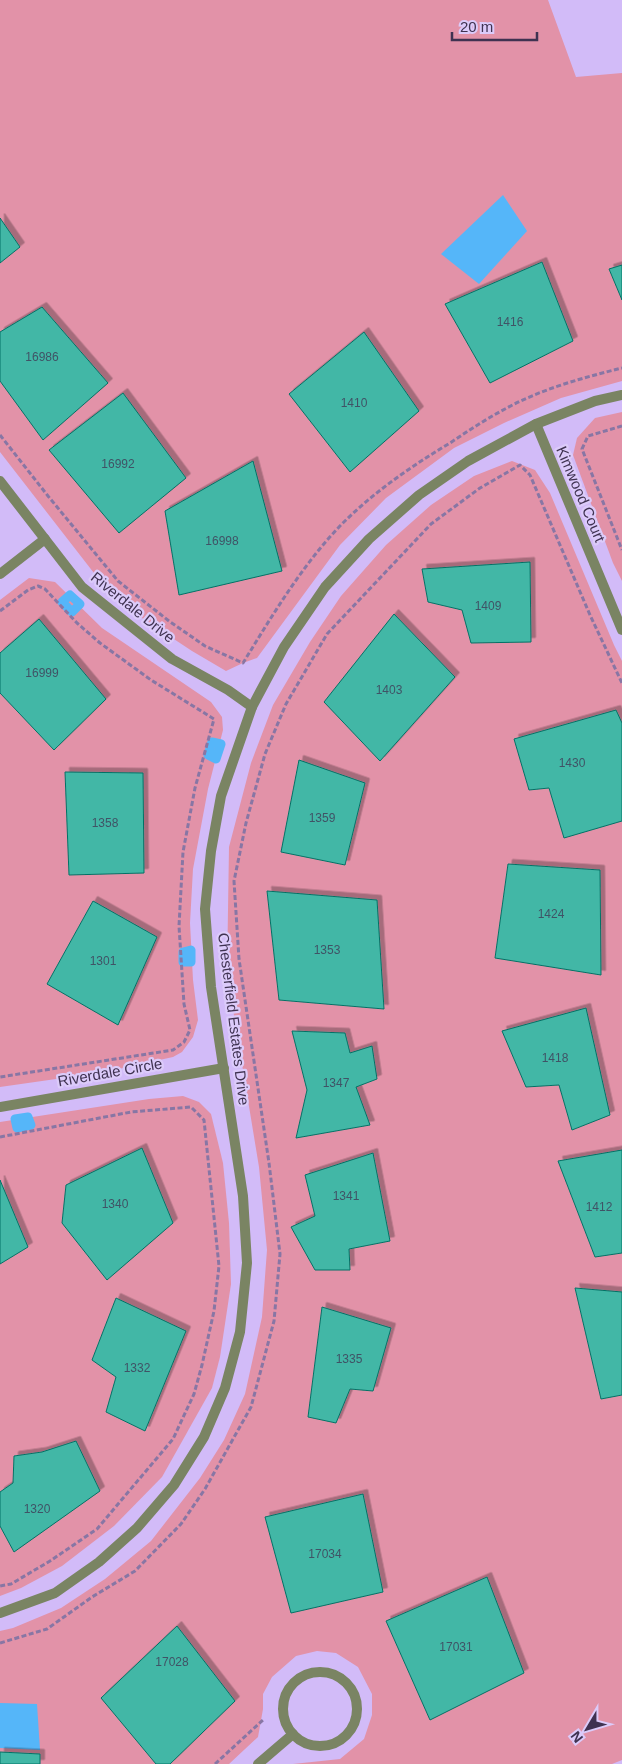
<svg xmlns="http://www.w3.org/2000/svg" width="622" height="1764" viewBox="0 0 622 1764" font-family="Helvetica,sans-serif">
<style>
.green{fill:#e292a8}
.water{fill:#55b6f9}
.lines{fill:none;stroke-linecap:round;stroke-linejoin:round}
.stream{stroke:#55b6f9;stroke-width:9}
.building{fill:#42b7a6;stroke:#057266;filter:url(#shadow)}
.path{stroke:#8876a4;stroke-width:3;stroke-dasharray:5 2.5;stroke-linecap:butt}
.street{stroke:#7a8463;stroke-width:10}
.labels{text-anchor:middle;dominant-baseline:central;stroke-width:4.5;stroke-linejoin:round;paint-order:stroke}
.number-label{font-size:12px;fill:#405366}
.street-label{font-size:15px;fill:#3f3251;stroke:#dccbfa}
</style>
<defs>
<filter id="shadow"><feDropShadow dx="4.5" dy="-4.5" stdDeviation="0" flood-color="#0004"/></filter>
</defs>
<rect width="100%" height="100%" fill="#d2bbf8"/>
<g class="green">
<polygon points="0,0 548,0 576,77 622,73 622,381 561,398 504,423 454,448 386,498 340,545 257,658 243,663 226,671 192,651 142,618 104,586 0,452"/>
<polygon points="622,412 622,581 613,563 573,455 577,438 595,418"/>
<polygon points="512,461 535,470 550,493 614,645 622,661 622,1760 612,1764 293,1764 340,1759 364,1739 372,1715 372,1694 358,1667 336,1653 317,1651 296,1656 272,1677 263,1694 263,1709 258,1737 229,1764 0,1764 0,1631 13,1628 61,1608 105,1579 151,1541 200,1478 224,1440 245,1394 262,1317 267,1250 259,1167 227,973 229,847 251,763 273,705 310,642 341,596 386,545 431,505 474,476"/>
<polygon points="29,578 55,582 102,628 211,702 222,717 223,730 208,789 193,869 190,923 193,980 198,1020 193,1037 182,1052 173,1057 105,1072 0,1087 0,600"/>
<polygon points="183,1096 199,1102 211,1114 223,1163 229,1223 231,1284 220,1357 212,1388 162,1477 114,1526 62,1566 21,1588 0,1596 0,1122 149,1099"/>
</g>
<g class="water">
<polygon points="503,195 527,231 479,284 441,254"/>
<polygon points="0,1703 37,1704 40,1750 0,1748"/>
</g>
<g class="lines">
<g class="stream">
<polygon points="70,595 80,604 72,612 62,602"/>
<polygon points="212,742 221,744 216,759 208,755"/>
<polygon points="191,950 191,962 183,962 183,952"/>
<polygon points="28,1117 31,1125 17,1128 15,1119"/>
</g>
</g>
<g class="building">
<polygon points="0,218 20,247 0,263"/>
<polygon points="542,262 573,341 490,383 445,304"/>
<polygon points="622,265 622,300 609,269"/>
<polygon points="42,307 108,383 43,440 0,381 0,332"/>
<polygon points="364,332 419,411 350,472 289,394"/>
<polygon points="123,393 186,478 119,533 49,450"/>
<polygon points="253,461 282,571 179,595 165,511"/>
<polygon points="530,562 531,642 471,643 462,610 428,602 422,569"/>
<polygon points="394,614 455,677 380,761 324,702"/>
<polygon points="39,619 106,699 54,750 0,693 0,653"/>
<polygon points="616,710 622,723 622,821 564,838 549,788 529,790 514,739"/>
<polygon points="299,760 365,783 345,865 281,852"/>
<polygon points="65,772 143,773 144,873 69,875"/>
<polygon points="508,864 600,870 601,975 495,958"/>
<polygon points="267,891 377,900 384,1009 279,1000"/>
<polygon points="93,901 157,937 118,1025 47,984"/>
<polygon points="586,1008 610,1115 572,1130 559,1085 526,1087 502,1031"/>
<polygon points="292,1031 345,1033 350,1053 372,1046 377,1079 356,1087 370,1125 296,1138 307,1090"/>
<polygon points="142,1148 173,1223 107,1280 62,1223 66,1185"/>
<polygon points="622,1150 622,1253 595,1257 558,1161"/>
<polygon points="373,1153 390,1241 349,1249 350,1270 315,1270 291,1227 315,1216 305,1175"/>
<polygon points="0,1180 28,1247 0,1264"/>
<polygon points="575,1288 622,1292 622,1395 601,1399"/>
<polygon points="116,1298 186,1331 145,1431 106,1412 116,1377 92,1360"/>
<polygon points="322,1307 391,1328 373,1391 350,1389 336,1423 308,1417"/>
<polygon points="76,1441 100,1491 14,1552 0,1526 0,1492 13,1483 14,1456 42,1452"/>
<polygon points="363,1494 383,1592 291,1613 265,1517"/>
<polygon points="487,1577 524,1673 430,1720 386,1621"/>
<polygon points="177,1626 235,1701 170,1764 156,1764 101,1698"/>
<polygon points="0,1752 40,1754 40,1764 0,1764"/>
</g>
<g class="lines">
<g class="path">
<polyline points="622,426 588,436 582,449 622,550"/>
<path d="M0,435L48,496L118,581L169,621L205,646L243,663C272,616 301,567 339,527C371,494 410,467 450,443C468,431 486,419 505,409C541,389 582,378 622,368"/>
<polyline points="0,611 28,590 38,586 45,589 77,623 100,643 151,680 214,719 195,788 183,852 179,926 184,1004 190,1030 184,1042 173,1050 0,1077"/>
<polyline points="0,1137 131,1112 191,1107 204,1120 219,1266 214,1311 202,1365 194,1394 173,1439 97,1529 50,1561 11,1584 0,1586"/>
<polyline points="0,1643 47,1629 92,1597 135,1571 181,1524 205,1489 251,1407 274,1321 280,1254 269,1163 239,959 234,881 246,823 265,754 286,704 327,634 431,524 480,488 520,465 530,475 590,615 622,683"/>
<polyline points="215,1764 264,1719"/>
</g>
<g class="street">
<polyline points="536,424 622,630"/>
<polyline points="0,481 82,587 172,659 228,690 252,707"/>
<polyline points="0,574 45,539"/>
<polyline points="0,1107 224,1068"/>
<polyline points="0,1613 55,1593 99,1562 137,1528 174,1485 204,1437 225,1388 240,1332 247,1263 243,1196 211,987 205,909 211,851 221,796 252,707 284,647 325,587 369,539 419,495 468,461 536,424 595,401 622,395"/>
<circle cx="320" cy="1709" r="37"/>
<polyline points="258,1764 293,1734"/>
</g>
</g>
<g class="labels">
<g class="number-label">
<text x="510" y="322">1416</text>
<text x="42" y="357">16986</text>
<text x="354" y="403">1410</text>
<text x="118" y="464">16992</text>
<text x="222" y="541">16998</text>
<text x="488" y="606">1409</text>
<text x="42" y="673">16999</text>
<text x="389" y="690">1403</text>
<text x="572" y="763">1430</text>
<text x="322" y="818">1359</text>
<text x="105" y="823">1358</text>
<text x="551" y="914">1424</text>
<text x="327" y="950">1353</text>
<text x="103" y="961">1301</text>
<text x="555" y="1058">1418</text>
<text x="336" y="1083">1347</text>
<text x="346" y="1196">1341</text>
<text x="115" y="1204">1340</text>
<text x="599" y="1207">1412</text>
<text x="349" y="1359">1335</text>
<text x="137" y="1368">1332</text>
<text x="37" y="1509">1320</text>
<text x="325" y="1554">17034</text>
<text x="456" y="1647">17031</text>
<text x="172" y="1662">17028</text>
</g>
<g class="street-label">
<text transform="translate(581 494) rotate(67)">Kimwood Court</text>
<text transform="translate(133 607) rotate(39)">Riverdale Drive</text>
<text transform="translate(234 1019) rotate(83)">Chesterfield Estates Drive</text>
<text transform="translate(110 1072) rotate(-10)">Riverdale Circle</text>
</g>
</g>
<g transform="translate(587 1729) rotate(232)" stroke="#dccbfa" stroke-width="4" paint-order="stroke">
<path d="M0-4L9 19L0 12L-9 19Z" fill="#3f3251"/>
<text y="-8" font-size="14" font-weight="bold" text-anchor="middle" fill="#3f3251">N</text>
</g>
<path d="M452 32v8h85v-8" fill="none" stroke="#3f3251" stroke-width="2.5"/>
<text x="460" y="32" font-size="15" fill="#3f3251" stroke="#dccbfa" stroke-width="4" paint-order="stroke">20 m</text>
</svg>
